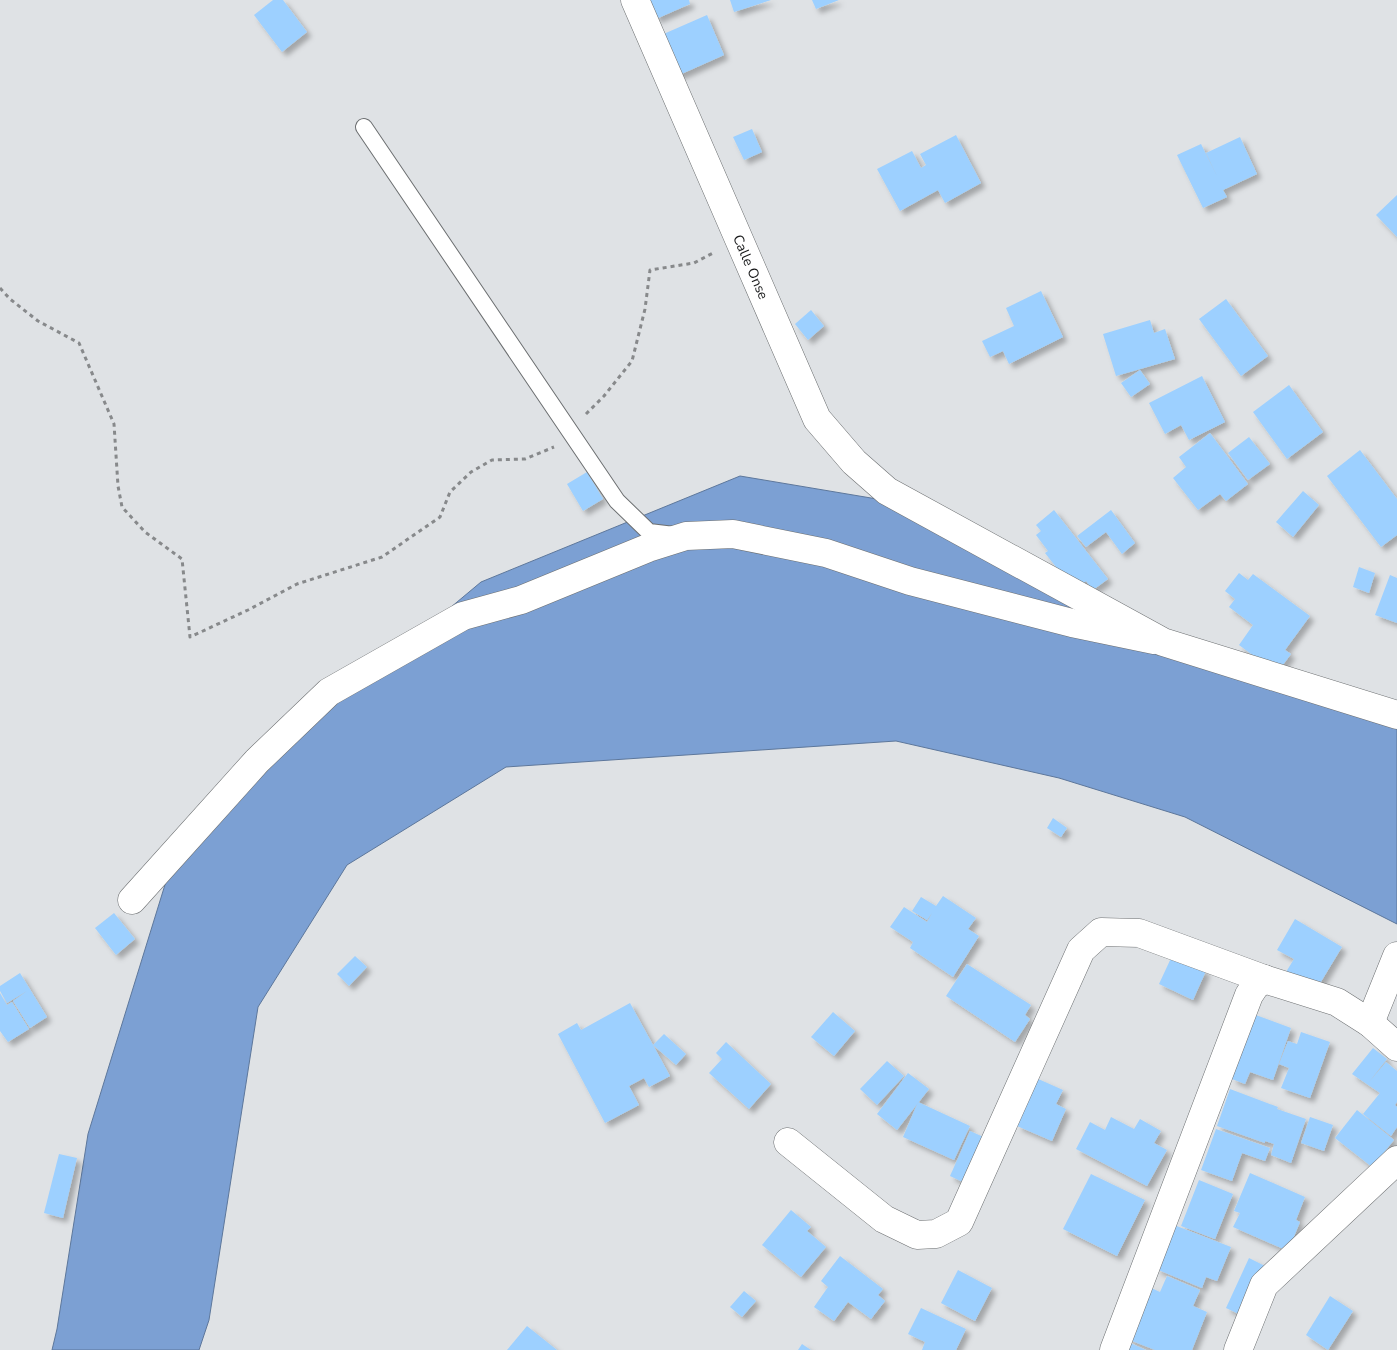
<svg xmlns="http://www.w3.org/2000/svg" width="1397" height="1350" viewBox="0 0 1397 1350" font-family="'Nunito Sans',sans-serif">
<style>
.water{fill:#7ca0d3;stroke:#5d779b}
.building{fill:#9dd0ff;filter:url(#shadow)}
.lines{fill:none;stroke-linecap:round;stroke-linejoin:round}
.service-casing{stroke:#6c6f71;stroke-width:18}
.minor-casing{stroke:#6c6f71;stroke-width:29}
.tertiary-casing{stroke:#6c6f71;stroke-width:29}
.path{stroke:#87898b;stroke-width:3;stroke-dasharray:4 4;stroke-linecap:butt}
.service{stroke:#fff;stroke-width:16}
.minor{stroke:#fff;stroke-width:28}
.tertiary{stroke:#fff;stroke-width:28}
.labels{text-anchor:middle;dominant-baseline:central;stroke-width:5;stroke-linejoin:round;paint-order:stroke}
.street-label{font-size:14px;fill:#161718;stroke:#eceff2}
</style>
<defs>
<filter id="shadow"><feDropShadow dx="4.5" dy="4.5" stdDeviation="2.5" flood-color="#0004"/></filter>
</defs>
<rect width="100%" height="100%" fill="#dfe2e5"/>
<polygon class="water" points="740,476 877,499 1011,568 1397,726 1397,924 1185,817 1059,778 896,741 506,767 347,865 258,1007 209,1320 199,1350 52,1350 57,1329 88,1134 172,862 286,745 481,582"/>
<g class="building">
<polygon points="273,0 283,0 307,32 282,52 254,15"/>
<polygon points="648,0 689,0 690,4 656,19"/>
<polygon points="730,0 771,0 734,12"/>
<polygon points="812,0 839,0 816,9"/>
<polygon points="707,15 724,55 677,76 659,36"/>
<polygon points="752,129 762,152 744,160 733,137"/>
<polygon points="956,135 981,183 945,203 938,190 900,211 877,169 912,151 921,168 926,165 920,154"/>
<polygon points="1240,137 1257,174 1223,190 1227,197 1203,208 1177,155 1201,144 1217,176 1206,153"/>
<polygon points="1397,195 1397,237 1376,215"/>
<polygon points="1041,291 1063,337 1009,364 1003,351 990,357 982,341 1014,326 1006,308"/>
<polygon points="1226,299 1268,356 1241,376 1199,319"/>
<polygon points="811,310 824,326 808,340 795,324"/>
<polygon points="1150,320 1154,333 1165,329 1175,359 1116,376 1103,334"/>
<polygon points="1140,370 1150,384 1131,397 1121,383"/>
<polygon points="1202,376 1225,422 1189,440 1181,425 1165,434 1149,403"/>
<polygon points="1289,385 1323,432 1287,459 1253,412"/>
<polygon points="1210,433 1248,484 1226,501 1220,494 1198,510 1173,478 1186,467 1179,457"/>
<polygon points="1249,437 1270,464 1248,480 1228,453"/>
<polygon points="1360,450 1397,499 1397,535 1381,547 1327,476"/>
<polygon points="587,472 603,499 583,511 567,484"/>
<polygon points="1303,491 1319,505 1293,537 1276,522"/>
<polygon points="1054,510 1108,579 1093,590 1086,581 1075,591 1045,553 1048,551 1036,535 1041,531 1036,525"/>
<polygon points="1111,510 1135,543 1122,554 1106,532 1086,547 1077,536"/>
<polygon points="1359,567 1375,573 1369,593 1353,587"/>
<polygon points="1239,573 1248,580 1253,574 1310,616 1285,650 1291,654 1277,673 1239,645 1253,625 1229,607 1235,599 1225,591"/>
<polygon points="1390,575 1397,578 1397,623 1375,615"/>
<polygon points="1053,818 1067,828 1061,837 1047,828"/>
<polygon points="943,896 976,918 968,929 979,936 953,977 910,948 913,942 890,927 904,907 927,922 932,913 927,920 912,911 921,897 936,906"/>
<polygon points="114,913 135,939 116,955 95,928"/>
<polygon points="1295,919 1342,947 1316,990 1286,972 1294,959 1277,950"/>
<polygon points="355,956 367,967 349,986 337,974"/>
<polygon points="1172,956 1206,971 1193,1000 1159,984"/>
<polygon points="967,964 1031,1005 1025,1015 1030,1019 1015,1042 946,996"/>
<polygon points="20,973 47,1017 30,1028 13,1001 27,991 7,1003 0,991 0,986"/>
<polygon points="0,993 7,1005 12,1002 29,1029 8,1042 0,1031"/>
<polygon points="630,1003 670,1076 649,1087 644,1078 629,1086 639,1105 605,1123 558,1034 577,1023 581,1030"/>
<polygon points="833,1012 855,1031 834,1056 811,1037"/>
<polygon points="1253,1014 1291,1028 1273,1080 1250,1072 1245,1084 1232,1079"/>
<polygon points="1301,1032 1330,1042 1310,1098 1281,1088 1289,1068 1279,1064 1288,1041 1297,1044"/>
<polygon points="664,1034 686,1054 676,1065 653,1045"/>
<polygon points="726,1042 771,1084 749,1109 709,1073 722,1059 716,1053"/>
<polygon points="1373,1048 1387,1059 1369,1082 1386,1062 1397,1071 1397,1102 1395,1105 1397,1107 1397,1127 1391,1136 1363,1114 1380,1093 1352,1074"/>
<polygon points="887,1061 904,1076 877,1105 860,1089"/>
<polygon points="908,1073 929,1089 897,1130 877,1114"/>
<polygon points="1036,1078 1063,1090 1056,1104 1066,1109 1052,1141 1017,1126"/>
<polygon points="1230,1089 1278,1107 1277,1109 1306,1119 1291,1163 1271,1155 1274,1144 1265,1141 1265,1143 1217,1126"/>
<polygon points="918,1102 970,1126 954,1160 903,1137"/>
<polygon points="1357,1110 1394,1140 1372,1167 1335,1138"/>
<polygon points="1111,1117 1134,1129 1140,1119 1161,1131 1154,1143 1167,1150 1147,1186 1076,1149 1090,1122 1105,1130"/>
<polygon points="1310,1117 1333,1125 1324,1151 1301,1143"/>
<polygon points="1216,1129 1270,1148 1265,1161 1242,1153 1232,1181 1201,1170"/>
<polygon points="970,1131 988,1139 967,1184 950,1176"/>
<polygon points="59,1154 77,1158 63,1218 44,1213"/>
<polygon points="1250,1173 1305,1197 1296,1220 1300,1222 1288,1251 1233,1227 1240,1213 1234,1211"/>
<polygon points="1091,1174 1145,1200 1117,1256 1063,1229"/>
<polygon points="1199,1180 1233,1194 1215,1239 1181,1226"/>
<polygon points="791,1210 811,1227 807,1231 826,1247 801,1277 762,1245"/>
<polygon points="1174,1225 1231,1247 1217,1281 1206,1277 1202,1288 1156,1269"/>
<polygon points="840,1256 883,1289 878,1295 885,1301 871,1319 848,1302 834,1321 814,1307 828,1287 821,1281"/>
<polygon points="1249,1258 1269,1268 1243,1316 1226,1308"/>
<polygon points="958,1270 992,1288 975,1321 941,1303"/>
<polygon points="1167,1276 1200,1290 1193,1306 1207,1312 1192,1350 1155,1350 1127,1339 1149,1287 1160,1292"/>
<polygon points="744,1291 756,1301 742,1317 730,1307"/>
<polygon points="1330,1296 1353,1311 1328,1350 1306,1335"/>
<polygon points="921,1308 966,1329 956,1350 922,1350 925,1342 908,1334"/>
<polygon points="527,1326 557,1350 507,1350"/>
<polygon points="1128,1342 1146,1350 1125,1350"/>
<polygon points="802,1344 811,1350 798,1350"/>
</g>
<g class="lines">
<defs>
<polyline id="service" points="364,127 617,501 649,532 674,535"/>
<g id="minor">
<polyline points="132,900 257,761 329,692 463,616 521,600 648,548 686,536 733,534 826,553 910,581 1072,623 1154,640"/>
<polyline points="788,1142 884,1219 917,1235 936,1234 959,1222 1081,950 1101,932 1139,933 1264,979 1337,1002 1370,1023 1397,956"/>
<polyline points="1114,1350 1249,995 1255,986 1264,979"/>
<polyline points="1238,1350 1264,1285 1397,1160"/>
</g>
<g id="tertiary">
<path id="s1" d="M635,0L817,419L854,462L887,491L1163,642L1397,715"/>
<polyline points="1370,1023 1397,1047"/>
</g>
</defs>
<use href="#service" class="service-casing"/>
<use href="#minor" class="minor-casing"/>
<use href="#tertiary" class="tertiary-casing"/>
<g class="path">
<polyline points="0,288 10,299 38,321 79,343 114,424 118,486 122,507 145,532 182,559 190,637 248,610 297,584 382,557 440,517 450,492 471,472 492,460 525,459 554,447"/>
<polyline points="586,414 604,396 632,361 645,309 650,270 694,263 713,253"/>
</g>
<use href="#service" class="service"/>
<use href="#minor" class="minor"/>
<use href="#tertiary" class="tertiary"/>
</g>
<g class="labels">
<g class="street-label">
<text stroke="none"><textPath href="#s1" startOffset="291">Calle Onse</textPath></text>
</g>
</g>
</svg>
